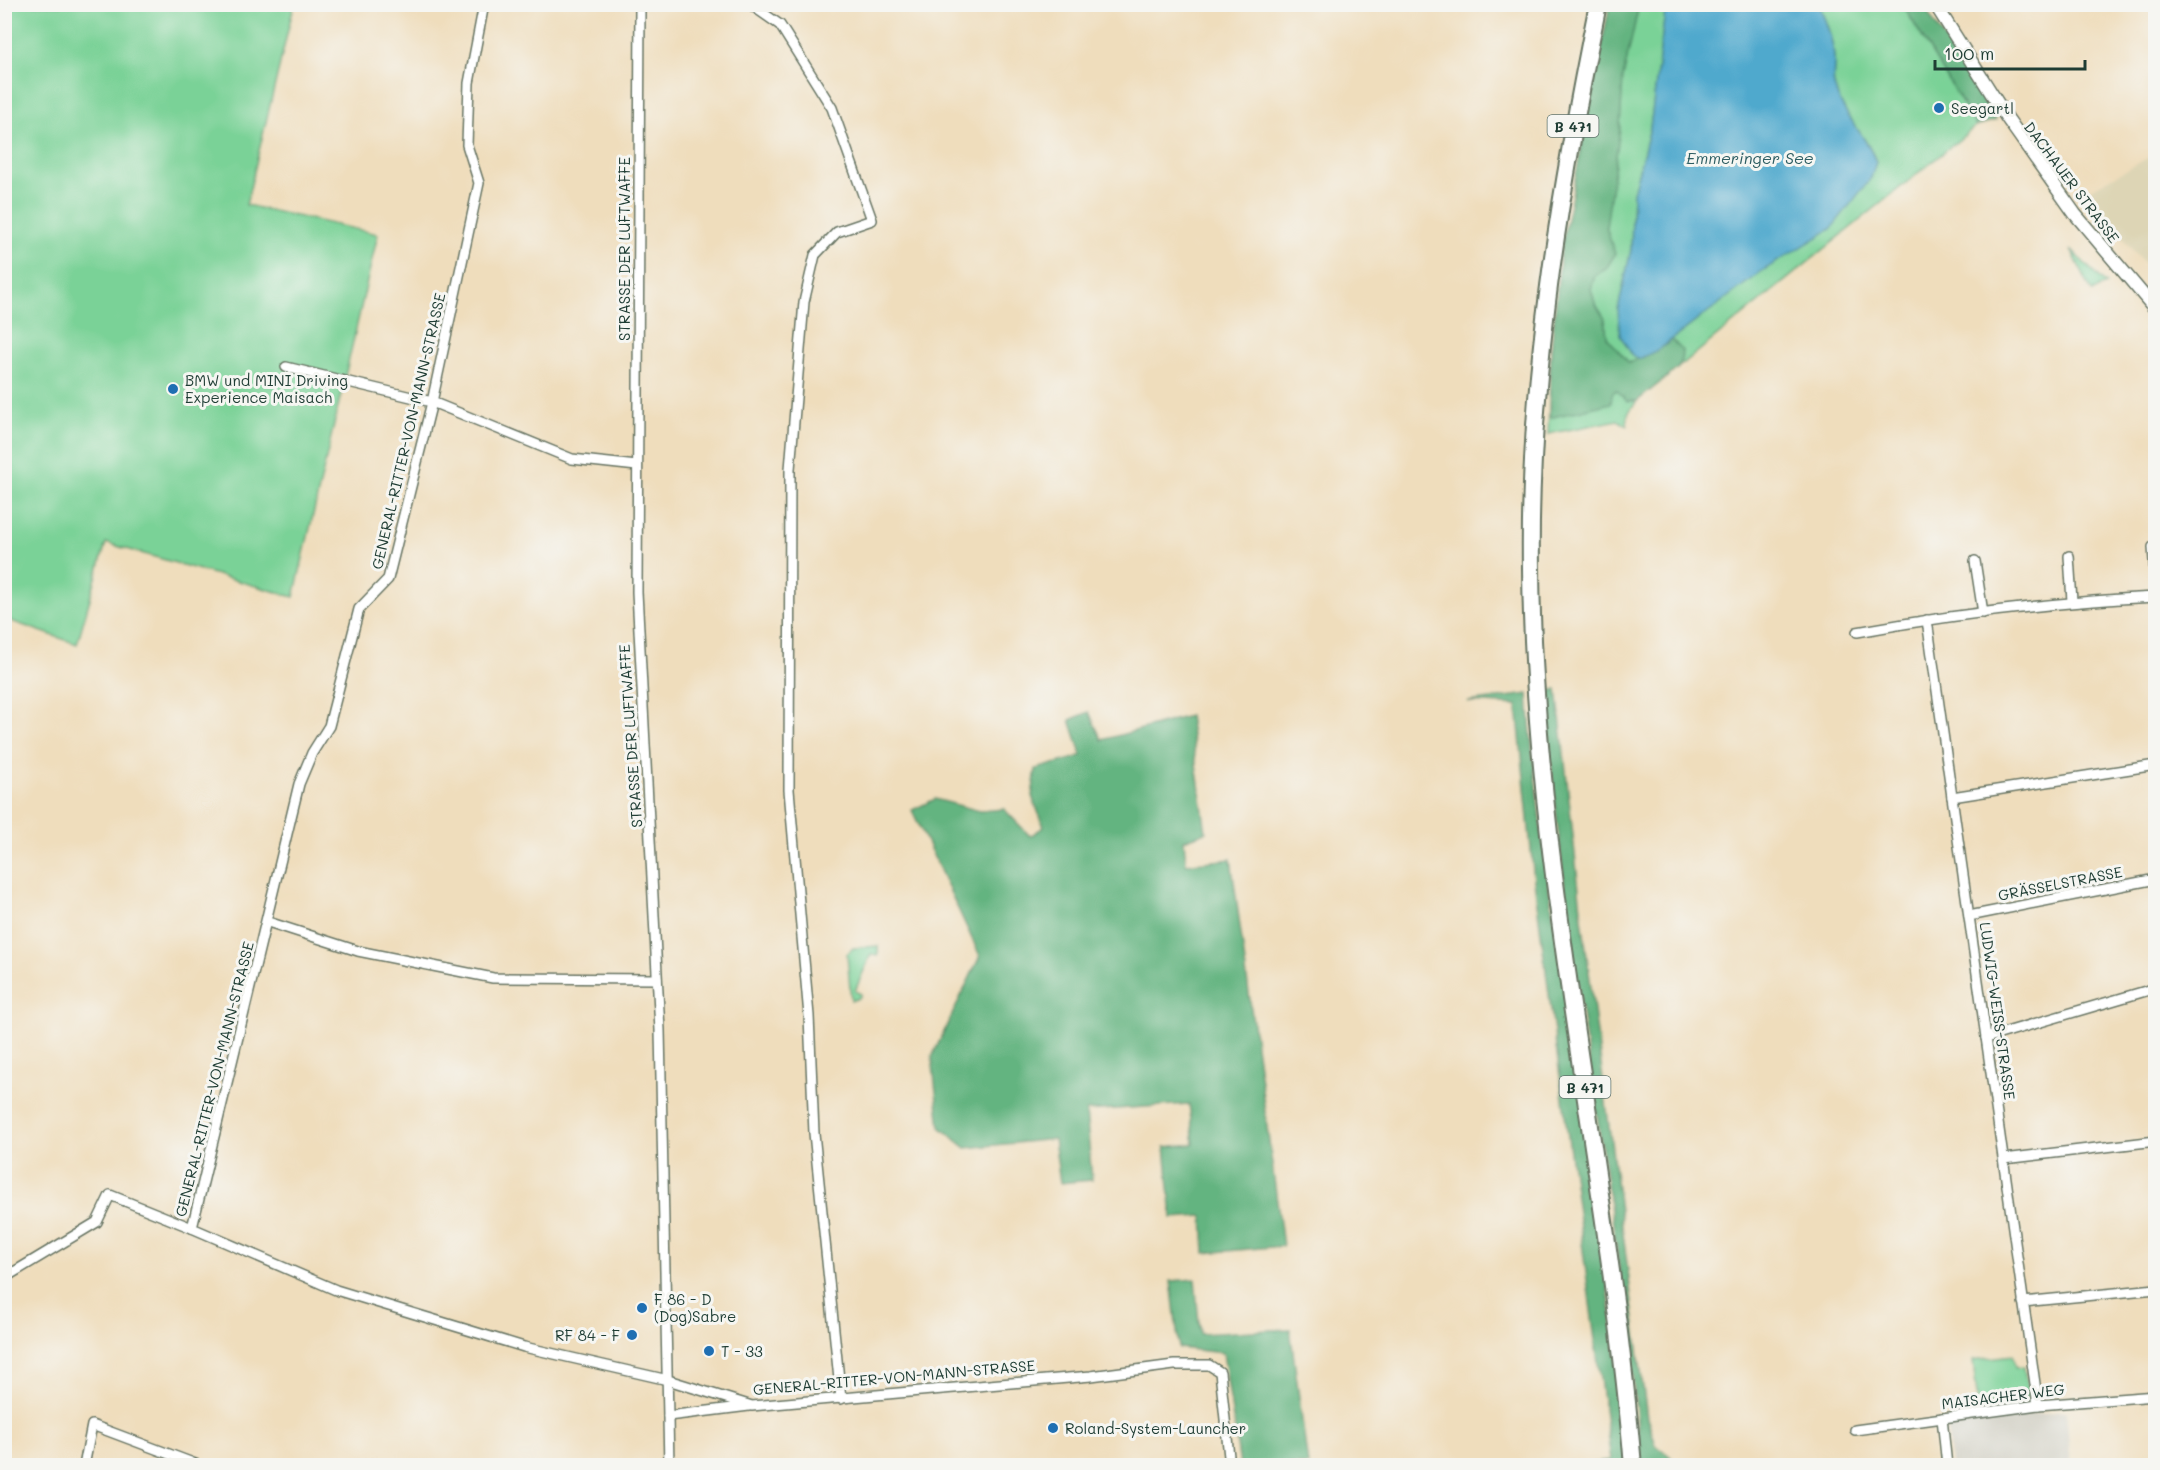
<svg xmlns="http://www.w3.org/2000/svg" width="2160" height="1470" viewBox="0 0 2160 1470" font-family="Mali,sans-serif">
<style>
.built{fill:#ddd5b5}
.industrial{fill:#c7c5b8}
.green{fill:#7ad297;stroke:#4c8866;stroke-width:1.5}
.forest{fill:#63b480;stroke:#41785a;stroke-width:1.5}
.water{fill:#4fa9cd;stroke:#377380;stroke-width:1.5}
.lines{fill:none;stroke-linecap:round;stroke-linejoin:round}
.street-casing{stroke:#687564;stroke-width:12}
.secondary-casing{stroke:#687564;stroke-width:15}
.highway-casing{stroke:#687564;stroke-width:20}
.street{stroke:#fff;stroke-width:9}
.secondary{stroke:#fff;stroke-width:12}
.highway{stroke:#fff;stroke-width:16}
.poi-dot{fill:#1f6fb2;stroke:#f6f6f2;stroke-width:2}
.labels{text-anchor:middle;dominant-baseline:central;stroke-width:6;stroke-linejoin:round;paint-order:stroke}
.shield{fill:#f6f6f2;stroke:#60746d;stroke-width:1.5}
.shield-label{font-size:14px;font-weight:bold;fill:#1f3d34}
.poi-label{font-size:15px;fill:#1f3d34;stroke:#f6f6f2;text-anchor:start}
.street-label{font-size:15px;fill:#1f3d34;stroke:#f6f6f2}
.water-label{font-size:16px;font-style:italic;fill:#2d5d62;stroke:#f6f6f2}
</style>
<rect width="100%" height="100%" fill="#f6f6f2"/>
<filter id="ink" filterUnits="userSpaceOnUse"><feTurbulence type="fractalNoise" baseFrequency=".0167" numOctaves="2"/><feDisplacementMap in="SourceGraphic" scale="12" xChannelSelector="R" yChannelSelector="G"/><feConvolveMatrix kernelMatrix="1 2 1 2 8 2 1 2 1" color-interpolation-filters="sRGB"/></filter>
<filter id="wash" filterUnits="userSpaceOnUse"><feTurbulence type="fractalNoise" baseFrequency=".008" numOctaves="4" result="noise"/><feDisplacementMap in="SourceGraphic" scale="24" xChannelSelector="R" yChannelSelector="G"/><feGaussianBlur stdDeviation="1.35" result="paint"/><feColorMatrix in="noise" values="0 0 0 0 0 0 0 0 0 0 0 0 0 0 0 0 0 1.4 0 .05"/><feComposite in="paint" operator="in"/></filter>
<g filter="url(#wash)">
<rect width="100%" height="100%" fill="#efddbc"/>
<polygon class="built" points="2155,154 2155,275 2129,246 2089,190"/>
<polygon class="industrial" points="2066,1411 2071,1465 1951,1465 1947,1422"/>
<g class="green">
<polygon points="5,5 294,5 246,205 378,234 294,597 106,543 77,644 5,619"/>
<path d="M1610,5H1666L1650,128L1633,193L1631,250L1618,310L1658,350L1762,271L1871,178L1876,161C1866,134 1841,114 1834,85C1832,77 1835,67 1834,58C1833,39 1826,22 1819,5H1903L1976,126L1637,401L1628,413L1627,426L1618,420L1548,434L1551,352L1584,127Z"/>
<polygon points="2071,250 2106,284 2092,292"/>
<polygon points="878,946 878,956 871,954 855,991 861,994 859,998 851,1001 847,954 853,948"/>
<polygon points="2013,1355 2015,1368 2024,1367 2028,1393 2025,1399 1978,1405 1973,1360"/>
</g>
<g class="forest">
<polygon points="1610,5 1639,5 1623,77 1620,128 1606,227 1615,254 1606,269 1595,275 1591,289 1595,303 1605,319 1607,337 1629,363 1658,350 1672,340 1682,350 1681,363 1677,369 1637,401 1627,401 1616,390 1612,394 1611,403 1549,418 1551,352 1561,249"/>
<polygon points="1903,5 1923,5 1996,120 1976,126"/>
<path d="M1557,689L1582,918L1647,1418L1656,1445L1671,1457L1664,1465H1641C1620,1206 1562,952 1546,692Z"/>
<path d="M1528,694C1537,836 1563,976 1585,1117C1602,1233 1617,1349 1626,1465H1579L1611,1461L1534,881L1517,705L1468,702Z"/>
<polygon points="1089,712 1102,740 1189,716 1206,832 1184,840 1186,864 1231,859 1283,1246 1205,1253 1203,1216 1172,1218 1165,1147 1194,1144 1189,1104 1086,1111 1092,1180 1060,1183 1054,1139 966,1148 940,1127 932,1057 980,956 912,810 935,799 980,811 1004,809 1030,836 1044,827 1032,796 1036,769 1082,756 1070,720"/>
<polygon points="1195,1279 1200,1334 1290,1329 1308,1465 1240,1465 1223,1353 1179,1348 1171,1281"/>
</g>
<path class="water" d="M1666,5H1819C1826,22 1833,39 1834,58C1835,67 1832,77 1834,85C1841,114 1866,134 1876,162L1871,178L1831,229L1762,271L1658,350L1639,359L1633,357L1620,335L1618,310L1631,250L1633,193L1650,128Z"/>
</g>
<g filter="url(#ink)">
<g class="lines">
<defs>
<g id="street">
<polyline points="484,4 469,83 467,145 479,183 432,402 388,579 359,609 329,726 312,753 299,784 192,1228 336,1290 524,1347 668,1380 752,1406 1091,1376 1174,1365 1209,1365 1220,1372 1230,1466"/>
<polyline points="640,4 637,592 660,1030 669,1466"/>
<polyline points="750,4 780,25 832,108 872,220 837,232 815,255 804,302 790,469 789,790 809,1016 814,1133 841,1399"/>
<polyline points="286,367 432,402 572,459 637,466"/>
<polyline points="2153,547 2156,590"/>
<polyline points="2069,556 2072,601"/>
<polyline points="1975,561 1983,613"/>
<polyline points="1927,620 2038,1405"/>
<path d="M1857,632C1955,614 2055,602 2156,597"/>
<polyline points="1952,797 2156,765"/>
<polyline points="1969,916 2156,879"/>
<polyline points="268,922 358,951 493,978 657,979"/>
<polyline points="1986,1038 2156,988"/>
<polyline points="2004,1159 2156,1141"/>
<polyline points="4,1278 97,1222 110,1195 192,1228"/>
<polyline points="2023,1302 2156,1289"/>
<polyline points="668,1416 749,1406"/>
<polyline points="1942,1418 1947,1466"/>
<polyline points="1855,1430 2038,1405 2156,1396"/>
<polyline points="84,1466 92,1425 201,1466"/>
</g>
<polyline id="secondary" points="1935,4 2007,118 2075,214 2156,310"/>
<path id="highway" d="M1598,4C1560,191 1528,378 1531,569C1534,871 1608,1166 1633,1466"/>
</defs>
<use href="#street" class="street-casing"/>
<use href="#secondary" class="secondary-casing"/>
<use href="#highway" class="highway-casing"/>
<use href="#street" class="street"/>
<use href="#secondary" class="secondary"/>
<use href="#highway" class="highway"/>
</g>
</g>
<g class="poi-dot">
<circle cx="1939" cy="108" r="6"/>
<circle cx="173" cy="389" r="6"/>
<circle cx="642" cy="1308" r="6"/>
<circle cx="632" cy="1335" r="6"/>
<circle cx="709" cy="1351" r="6"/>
<circle cx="1053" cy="1428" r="6"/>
</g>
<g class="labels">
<g class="shield">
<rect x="1547.5" y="115" width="51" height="22" rx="4.5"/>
<rect x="1559.5" y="1076" width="51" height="22" rx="4.5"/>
</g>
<g class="shield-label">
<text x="1573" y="126">B 471</text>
<text x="1585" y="1087">B 471</text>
</g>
<g class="poi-label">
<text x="1951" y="108">Seegartl</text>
<text x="185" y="380">BMW und MINI Driving<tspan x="185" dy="17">Experience Maisach</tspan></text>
<text x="654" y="1299">F 86 - D<tspan x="654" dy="17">(Dog)Sabre</tspan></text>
<text x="620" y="1335" text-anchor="end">RF 84 - F</text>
<text x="721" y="1351">T - 33</text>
<text x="1065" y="1428">Roland-System-Launcher</text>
</g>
<g class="street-label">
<text transform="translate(2072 182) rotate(53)">DACHAUER STRASSE</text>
<text transform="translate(624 249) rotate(-90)">STRASSE DER LUFTWAFFE</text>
<text transform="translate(408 431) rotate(-77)">GENERAL-RITTER-VON-MANN-STRASSE</text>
<text transform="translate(630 736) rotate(-94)">STRASSE DER LUFTWAFFE</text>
<text transform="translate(2060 883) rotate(-11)">GRÄSSELSTRASSE</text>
<text transform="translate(1998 1011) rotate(82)">LUDWIG-WEISS-STRASSE</text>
<text transform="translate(214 1079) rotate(-76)">GENERAL-RITTER-VON-MANN-STRASSE</text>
<text transform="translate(894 1377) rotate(-5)">GENERAL-RITTER-VON-MANN-STRASSE</text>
<text transform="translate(2003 1396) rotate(-7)">MAISACHER WEG</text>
</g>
<g class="water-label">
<text x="1750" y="157">Emmeringer See</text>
</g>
</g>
<rect width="2160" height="1470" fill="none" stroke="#f6f6f2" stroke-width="24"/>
<path d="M1935 60v9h150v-9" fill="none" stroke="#1f3d34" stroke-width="3"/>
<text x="1944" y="60" font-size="18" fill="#1f3d34" stroke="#f6f6f2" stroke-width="4.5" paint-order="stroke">100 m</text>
</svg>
